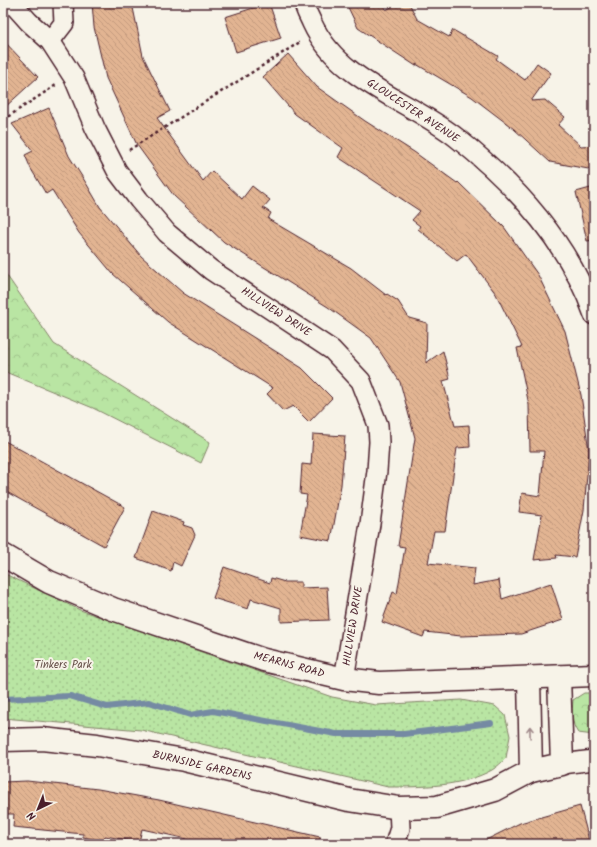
<svg xmlns="http://www.w3.org/2000/svg" width="597" height="847" viewBox="0 0 597 847" font-family="Kalam,sans-serif">
<style>
.forest{fill:url(#forest-crowns);stroke:#828267}
.park{fill:url(#park-dots);stroke:#828267}
.lines{fill:none;stroke-linecap:round;stroke-linejoin:round}
.stream{stroke:#758aa3;stroke-width:6}
.building{fill:url(#building-back-hatch);stroke:#4a1f2b}
.street-casing{stroke:#4a1f2b;stroke-width:22}
.secondary-casing{stroke:#4a1f2b;stroke-width:25}
.path{stroke:#4a1f2b;stroke-width:2.5;stroke-dasharray:3 3;stroke-linecap:butt}
.street{stroke:#f7f3e8;stroke-width:19}
.secondary{stroke:#f7f3e8;stroke-width:22}
.oneway{stroke:#a0898a}
.labels{text-anchor:middle;dominant-baseline:central;stroke-width:4;stroke-linejoin:round;paint-order:stroke}
.street-label{font-size:11px;fill:#4a1f2b;stroke:#f7f3e8}
.park-label{font-size:11px;fill:#665049;stroke:#f7f3e8}
</style>
<defs>
<pattern id="forest-crowns" width="20" height="18" patternUnits="userSpaceOnUse"><rect width="20" height="18" fill="#b9e5a3"/><path d="M2 6a3 3 0 1 1 6 0M12 15a3 3 0 1 1 6 0" fill="none" stroke="#a1c48c"/></pattern>
<pattern id="park-dots" width="8" height="8" patternUnits="userSpaceOnUse"><rect width="8" height="8" fill="#b9e5a3"/><path d="M2 2h.1M6 6h.1" fill="none" stroke="#a1c48c" stroke-width="1.8" stroke-linecap="round"/></pattern>
<pattern id="building-back-hatch" width="6" height="6" patternUnits="userSpaceOnUse"><rect width="6" height="6" fill="#e2b492"/><path d="M-1 5l2 2M0 0l6 6M5-1l2 2" fill="none" stroke="#c39a7e"/></pattern>
</defs>
<rect width="100%" height="100%" fill="#f7f3e8"/>
<filter id="ink" filterUnits="userSpaceOnUse"><feTurbulence type="fractalNoise" baseFrequency=".025" numOctaves="2"/><feDisplacementMap in="SourceGraphic" scale="8" xChannelSelector="R" yChannelSelector="G"/><feConvolveMatrix kernelMatrix="1 2 1 2 8 2 1 2 1" color-interpolation-filters="sRGB"/></filter>
<g filter="url(#ink)">
<g class="forest">
<polygon points="3,270 54,344 210,442 201,463 93,408 3,371"/>
<path d="M584,693H594V735L578,733C571,724 572,711 573,700Z"/>
</g>
<path class="park" d="M3,573L80,610L332,697L376,705L461,700L495,706L505,715L510,736L506,758C502,762 497,767 492,770C461,787 422,787 388,787L141,730L3,718Z"/>
<g class="lines">
<polyline class="stream" points="3,699 70,696 107,707 149,702 190,715 213,711 336,734 404,734 491,723"/>
</g>
<g class="building">
<polygon points="92,3 132,3 143,56 170,111 157,118 203,181 212,171 242,199 252,186 270,200 263,208 271,213 268,219 351,268 386,295 387,294 398,301 409,318 427,323 426,363 443,351 450,379 443,381 455,426 469,425 470,447 457,448 445,531 434,531 428,563 475,568 473,585 499,580 502,599 551,583 563,620 521,634 461,636 425,632 423,637 382,622 393,592 397,594 405,547 398,546 415,438 400,382 371,338 328,307 224,242 174,196 137,145 106,78 94,27"/>
<polygon points="269,3 281,38 236,52 225,17"/>
<polygon points="346,3 383,3 386,10 399,3 409,3 417,19 449,37 453,30 498,56 496,59 525,80 537,63 551,73 531,101 545,100 565,117 558,125 581,146 594,145 594,170 550,162 514,129 472,97 416,64 416,66 358,28"/>
<polygon points="3,40 38,77 3,109"/>
<polygon points="288,54 317,87 365,121 414,152 457,183 458,182 504,227 538,275 565,331 581,395 589,451 584,510 575,557 556,555 557,558 534,560 542,515 519,512 522,493 540,496 544,451 530,451 529,405 517,348 522,347 496,294 466,254 457,261 418,229 420,226 412,220 420,211 338,157 343,148 295,114 263,77"/>
<polygon points="49,108 69,156 86,183 100,207 141,256 183,293 302,368 332,398 309,422 293,406 283,411 267,394 273,388 168,322 113,274 79,233 52,190 46,194 31,169 25,155 33,151 12,124"/>
<polygon points="594,187 594,240 587,241 576,192"/>
<polygon points="313,434 345,436 341,485 331,541 300,535 307,495 300,494 302,464 311,465"/>
<polygon points="3,440 125,507 104,546 3,490"/>
<polygon points="153,511 184,522 183,525 192,528 195,535 181,566 173,562 171,571 136,558"/>
<polygon points="224,567 270,583 271,578 285,582 301,582 301,588 327,587 329,620 281,622 281,608 251,599 248,609 213,598"/>
<polygon points="27,781 98,789 159,800 320,837 320,844 186,844 187,839 142,829 139,842 105,836 104,841 83,837 83,834 13,827 14,814 3,814 3,782"/>
<polygon points="580,806 590,844 478,844 520,823"/>
</g>
<g class="lines">
<defs>
<g id="street">
<polyline points="12,3 29,22 50,41 74,78 95,128 117,171 139,200 167,233 211,270 332,350 361,381 378,425 379,442 377,471 370,524 344,679"/>
<path d="M304,3C305,10 309,16 312,23C339,82 409,100 457,138C516,185 569,243 594,315"/>
<polyline points="50,41 64,23 63,3"/>
<polyline points="562,764 594,760"/>
<polyline points="395,844 400,828 399,808"/>
</g>
<g id="secondary">
<polyline points="3,555 49,582 113,609 264,660 344,679 379,683 594,675"/>
<polyline points="529,678 531,771"/>
<polyline points="3,740 42,739 97,745 184,760 349,800 399,808 437,807 495,790 531,771 562,764 559,677"/>
</g>
</defs>
<use href="#street" class="street-casing"/>
<use href="#secondary" class="secondary-casing"/>
<g class="path">
<polyline points="3,120 56,85"/>
<polyline points="129,150 300,42"/>
</g>
<use href="#street" class="street"/>
<use href="#secondary" class="secondary"/>
</g>
<defs><path id="oneway-shaft" d="M-6 0H5M1.5-3L5.5 0L1.5 3" fill="none" stroke-width="1.6" stroke-linecap="round" stroke-linejoin="round"/></defs>
<use class="oneway" href="#oneway-shaft" transform="translate(530 732) rotate(-91)"/>
</g>
<g class="labels">
<g class="street-label">
<text transform="translate(413 111) rotate(33)">GLOUCESTER AVENUE</text>
<text transform="translate(276 312) rotate(33)">HILLVIEW DRIVE</text>
<text transform="translate(353 626) rotate(-81)">HILLVIEW DRIVE</text>
<text transform="translate(289 665) rotate(15)">MEARNS ROAD</text>
<text transform="translate(202 766) rotate(13)">BURNSIDE GARDENS</text>
</g>
<g class="park-label">
<text x="63" y="665">Tinkers Park</text>
</g>
</g>
<rect width="597" height="847" fill="none" stroke="#f7f3e8" stroke-width="16"/>
<rect x="8" y="8" width="581" height="831" fill="none" stroke="#4a1f2b" stroke-width="1.5" filter="url(#ink)"/>
<g transform="translate(38 809) rotate(223)" stroke="#f7f3e8" stroke-width="3" paint-order="stroke">
<path d="M0-3L7 15L0 10L-7 15Z" fill="#4a1f2b"/>
<text y="-6" font-size="11" font-weight="bold" text-anchor="middle" fill="#4a1f2b">N</text>
</g>
</svg>
